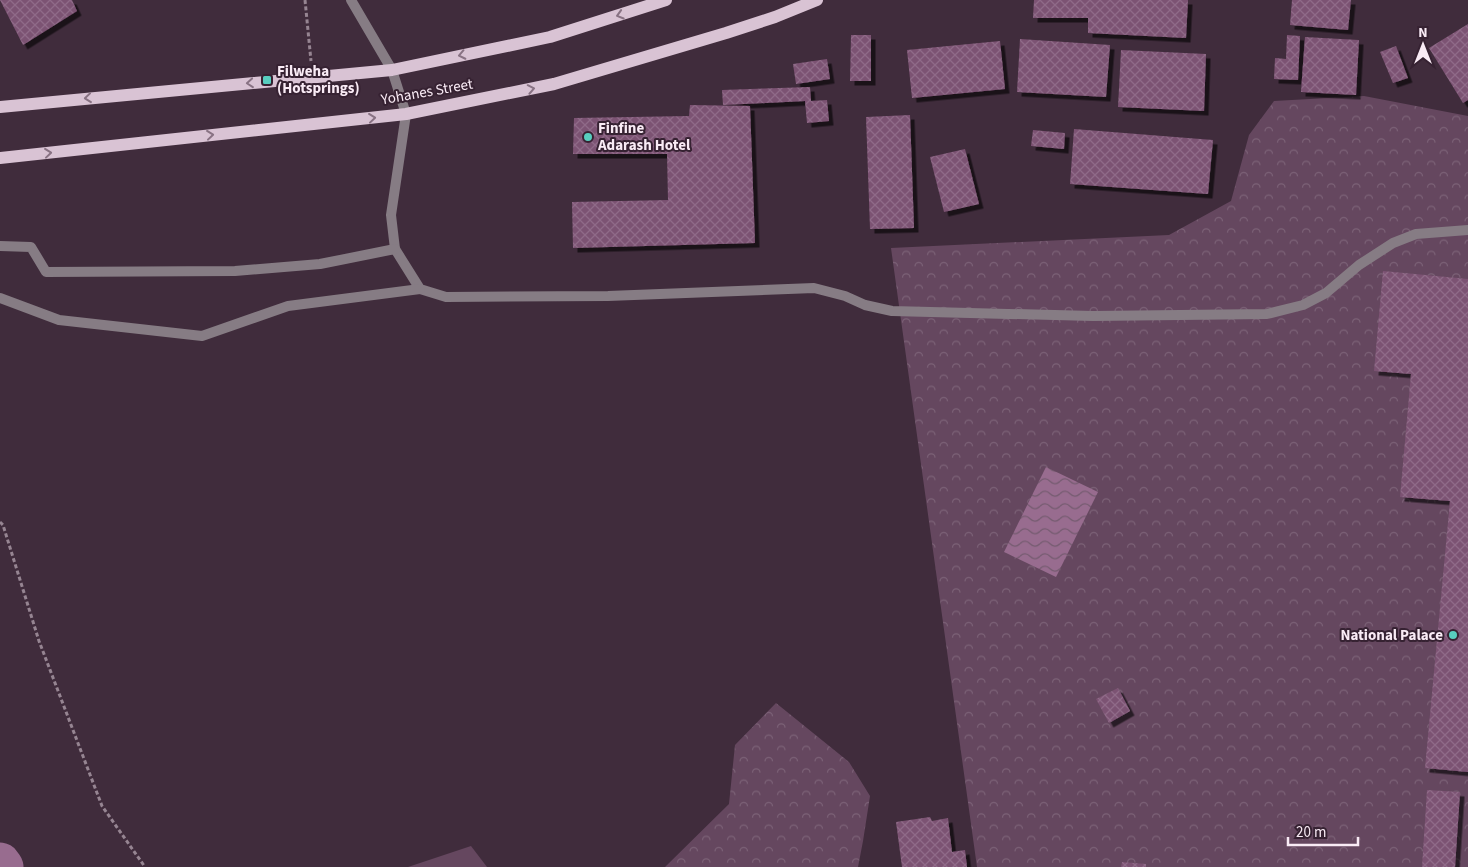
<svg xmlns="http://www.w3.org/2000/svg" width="1468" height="867" viewBox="0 0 1468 867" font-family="'Source Sans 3',sans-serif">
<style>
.green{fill:#65475f}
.forest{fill:url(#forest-crowns)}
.water{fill:url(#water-waves)}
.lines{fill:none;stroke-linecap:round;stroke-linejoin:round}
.river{stroke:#986c8f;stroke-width:41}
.building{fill:url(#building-cross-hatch);filter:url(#shadow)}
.path{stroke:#968592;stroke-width:3;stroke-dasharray:4 2.5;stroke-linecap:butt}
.service{stroke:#867c84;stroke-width:10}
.tertiary{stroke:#867c84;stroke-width:10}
.primary{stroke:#d9c3d4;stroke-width:12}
.oneway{stroke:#887283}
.poi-dot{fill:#58cebf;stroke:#362232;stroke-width:2}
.labels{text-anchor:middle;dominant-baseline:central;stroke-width:4;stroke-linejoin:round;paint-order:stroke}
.poi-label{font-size:15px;font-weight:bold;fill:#f9ebf5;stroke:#362232;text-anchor:start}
.street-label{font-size:15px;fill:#f9ebf5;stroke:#362232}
</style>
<defs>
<pattern id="forest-crowns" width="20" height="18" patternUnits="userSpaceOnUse" patternTransform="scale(1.25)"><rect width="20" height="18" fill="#65475f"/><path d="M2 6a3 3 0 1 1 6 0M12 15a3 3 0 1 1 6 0" fill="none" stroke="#7c6277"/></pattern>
<pattern id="water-waves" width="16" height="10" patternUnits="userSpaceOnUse" patternTransform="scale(1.25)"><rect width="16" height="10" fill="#986c8f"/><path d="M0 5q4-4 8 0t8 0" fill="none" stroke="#755b70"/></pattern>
<pattern id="building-cross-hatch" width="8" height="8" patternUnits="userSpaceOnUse" patternTransform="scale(1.25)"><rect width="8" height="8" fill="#7c5273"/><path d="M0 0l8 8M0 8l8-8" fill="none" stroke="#8f6b88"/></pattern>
<filter id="shadow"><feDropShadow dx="4.5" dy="4.5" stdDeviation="0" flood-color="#0009"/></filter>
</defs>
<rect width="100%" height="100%" fill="#402c3c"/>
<polygon class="green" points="471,846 487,867 408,867"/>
<g class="forest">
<polygon points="1364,96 1468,116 1468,867 977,867 891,248 1169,235 1231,201 1249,135 1274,101"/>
<polygon points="776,703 849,762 870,796 863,841 858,867 665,867 729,804 735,745"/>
</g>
<polygon class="water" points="1046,467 1098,492 1056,577 1004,552"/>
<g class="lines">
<polyline class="river" points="0,863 3,867"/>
</g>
<g class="building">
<polygon points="0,0 72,0 77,11 23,45"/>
<polygon points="1034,0 1188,0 1186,38 1088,33 1088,18 1033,18"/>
<polygon points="1292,0 1351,0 1348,30 1290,25"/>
<polygon points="1468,24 1468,100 1463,103 1429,48"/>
<polygon points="851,35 871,35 871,81 850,81"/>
<polygon points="1287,35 1300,36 1298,80 1274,79 1275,58 1286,59"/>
<polygon points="1305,37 1359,40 1356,95 1301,92"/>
<polygon points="1020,39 1110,45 1106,97 1017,92"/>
<polygon points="1000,41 1005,89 912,98 907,50"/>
<polygon points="1396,46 1408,78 1393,83 1380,52"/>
<polygon points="1121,50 1206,54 1204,111 1118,107"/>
<polygon points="827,59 830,79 796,84 793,64"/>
<polygon points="810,87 811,101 827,100 829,121 807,123 805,101 723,105 722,90"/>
<polygon points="690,105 750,106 755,243 573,248 572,202 668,200 667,154 573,154 574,118 689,116"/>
<polygon points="910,115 914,228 870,229 866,117"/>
<polygon points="1074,129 1213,140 1208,194 1070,184"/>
<polygon points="1033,130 1065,133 1064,149 1031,146"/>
<polygon points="965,149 979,204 944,212 930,157"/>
<polygon points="1383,271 1468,279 1468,772 1425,768 1450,501 1400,497 1411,374 1374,371"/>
<polygon points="1118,688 1130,711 1109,723 1096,699"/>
<polygon points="1427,790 1460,792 1455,867 1422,867"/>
<polygon points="930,817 932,821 948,818 952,852 965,850 967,867 902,867 896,822"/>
<polygon points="1122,862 1146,864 1146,867 1121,867"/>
</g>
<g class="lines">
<g class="path">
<polyline points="305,0 311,61"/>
<polyline points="0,522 3,525 39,641 102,806 145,867"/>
</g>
<g class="service">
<polyline points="406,114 391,215 395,249 420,289 446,297 608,296 814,288 845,296 865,305 892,311 1093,316 1267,314 1303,305 1326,293 1359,265 1393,243 1416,234 1468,230"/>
<polyline points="0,246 31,247 46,272 235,271 320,264 395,249"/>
<polyline points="0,298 59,320 202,336 288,306 420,289"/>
</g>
<polyline class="tertiary" points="351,0 392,70 406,114"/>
<g class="primary">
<polyline points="0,107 392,70 550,37 666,0"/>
<polyline points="0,158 406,114 554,84 726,33 775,17 817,0"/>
</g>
</g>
<defs><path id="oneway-chevron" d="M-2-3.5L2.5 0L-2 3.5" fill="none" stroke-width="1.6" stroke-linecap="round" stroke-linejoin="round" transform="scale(1.25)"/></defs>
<g class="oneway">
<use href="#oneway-chevron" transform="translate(620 15) rotate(163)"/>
<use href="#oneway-chevron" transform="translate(462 55) rotate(168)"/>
<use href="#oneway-chevron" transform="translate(250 83) rotate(175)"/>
<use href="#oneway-chevron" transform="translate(531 89) rotate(-11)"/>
<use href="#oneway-chevron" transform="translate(88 98) rotate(174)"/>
<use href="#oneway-chevron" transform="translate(372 118) rotate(-6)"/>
<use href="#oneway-chevron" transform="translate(210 135) rotate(-6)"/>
<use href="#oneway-chevron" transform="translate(48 153) rotate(-6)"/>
</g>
<g class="poi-dot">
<rect x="262" y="75" width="10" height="10" rx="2.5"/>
<circle cx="588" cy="137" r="5"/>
<circle cx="1453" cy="635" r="5"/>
</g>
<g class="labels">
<g class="poi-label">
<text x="277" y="71">Filweha<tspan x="277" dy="17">(Hotsprings)</tspan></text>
<text x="598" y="128">Finfine<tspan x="598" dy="17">Adarash Hotel</tspan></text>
<text x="1443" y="635" text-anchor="end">National Palace</text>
</g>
<g class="street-label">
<text transform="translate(427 92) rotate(-10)">Yohanes Street</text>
</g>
</g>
<g transform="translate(1423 45)" stroke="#362232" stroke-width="4" paint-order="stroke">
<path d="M0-4L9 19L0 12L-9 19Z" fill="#f9ebf5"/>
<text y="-8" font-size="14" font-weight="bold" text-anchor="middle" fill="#f9ebf5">N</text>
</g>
<path d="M1288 837v8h70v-8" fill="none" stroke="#f9ebf5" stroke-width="2.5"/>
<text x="1296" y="837" font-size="15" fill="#f9ebf5" stroke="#362232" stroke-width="4" paint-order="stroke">20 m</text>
</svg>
